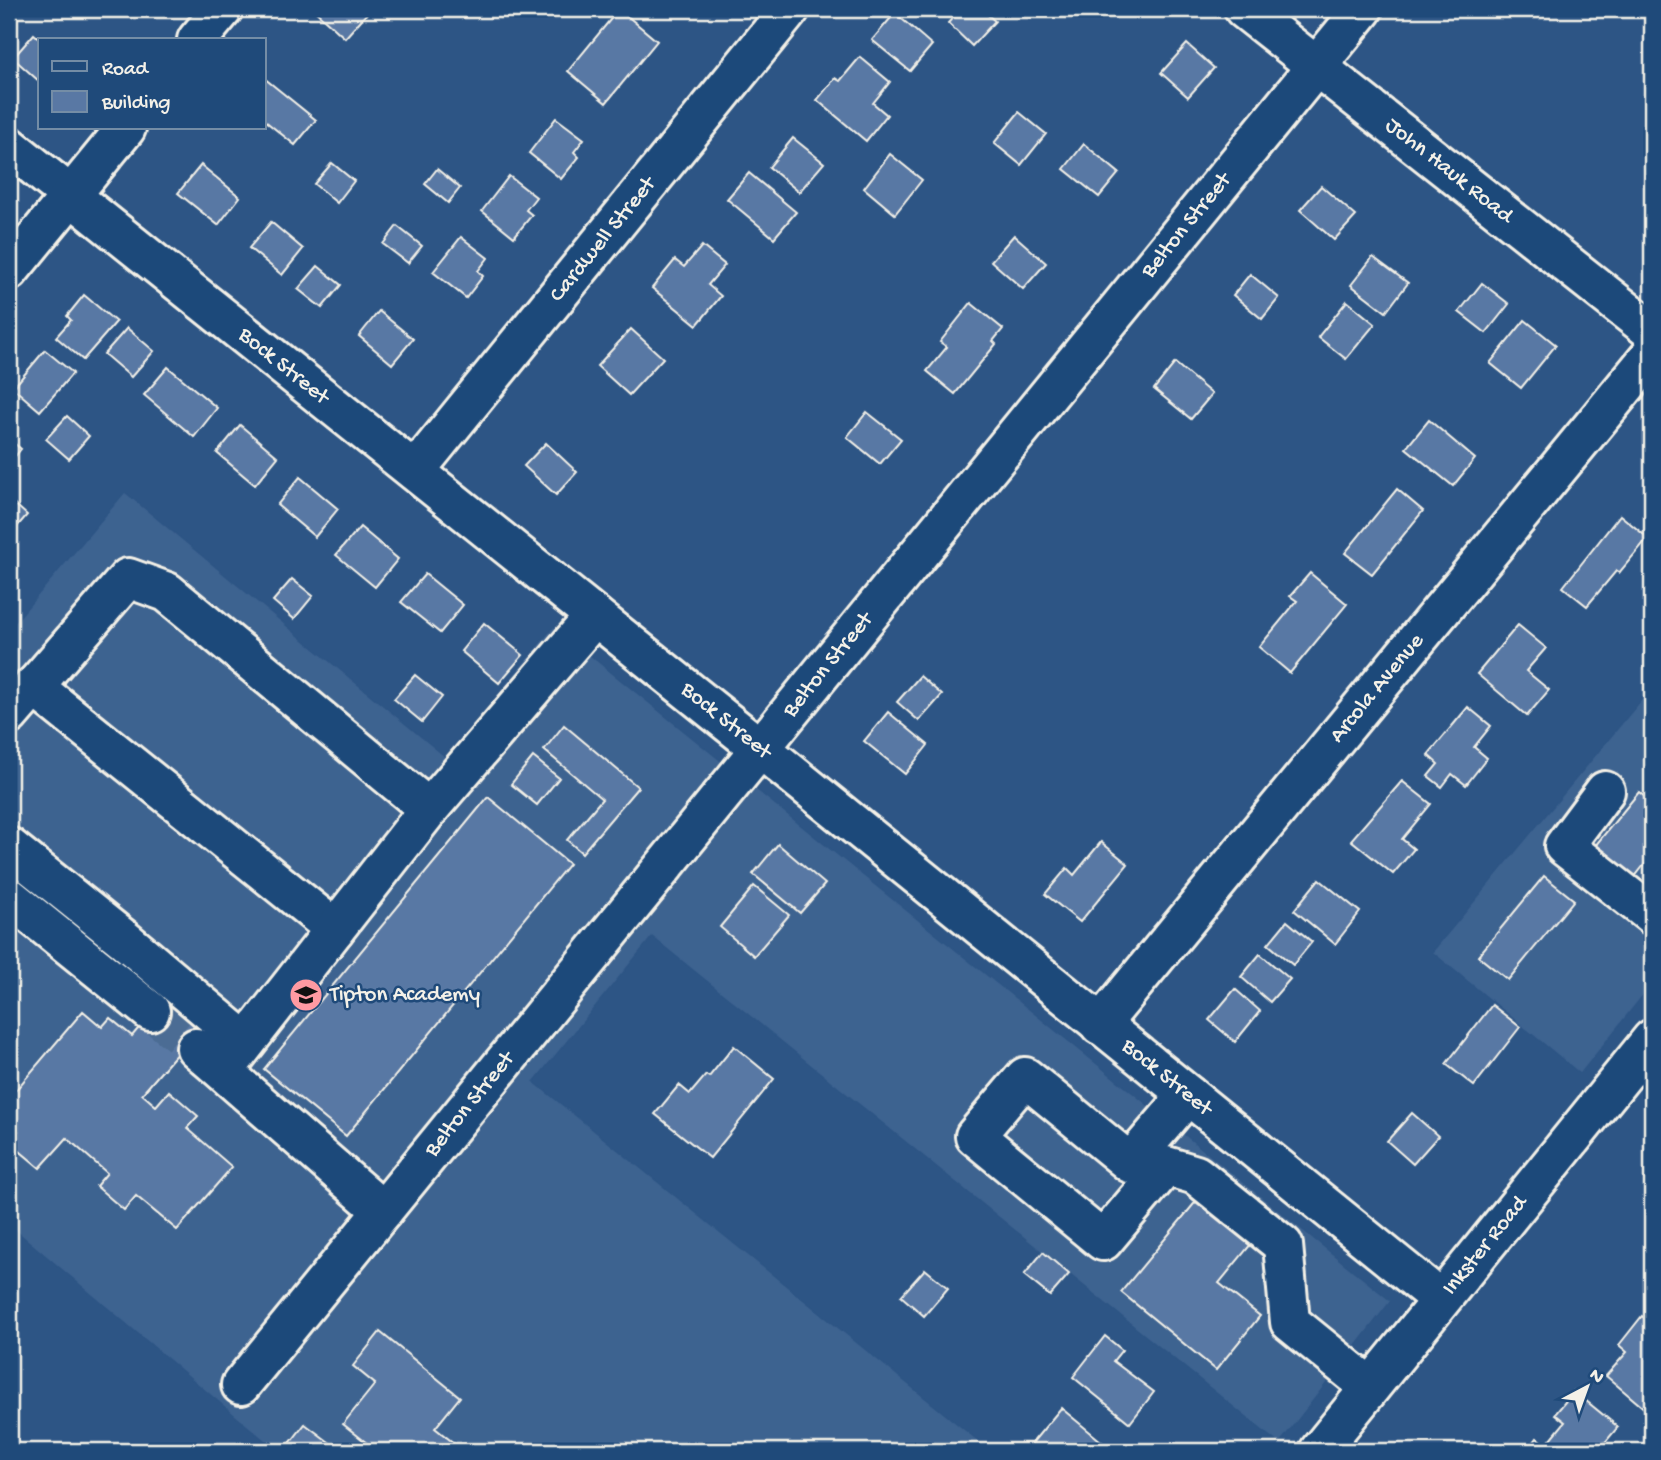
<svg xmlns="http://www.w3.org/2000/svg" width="1661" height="1460" viewBox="0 0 1661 1460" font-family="'Gochi Hand',sans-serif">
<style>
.built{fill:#3e6390}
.building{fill:#5978a4;stroke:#f4f1e8;stroke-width:2}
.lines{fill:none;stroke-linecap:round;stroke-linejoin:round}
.minor-tunnel{stroke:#4b6c94;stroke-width:38;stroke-dasharray:38 19;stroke-linecap:butt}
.minor-casing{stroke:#f4f1e8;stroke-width:44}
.major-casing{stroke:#f4f1e8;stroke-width:44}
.minor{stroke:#1f4a7a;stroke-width:38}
.major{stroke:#1f4a7a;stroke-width:38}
.labels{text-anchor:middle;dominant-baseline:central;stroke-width:5;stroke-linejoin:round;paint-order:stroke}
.street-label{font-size:23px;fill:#f4f1e8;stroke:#1f4a7a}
.poi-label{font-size:23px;fill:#f4f1e8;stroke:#1f4a7a;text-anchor:start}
</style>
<rect width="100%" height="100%" fill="#2d5585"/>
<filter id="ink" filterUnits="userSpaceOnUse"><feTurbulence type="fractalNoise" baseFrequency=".0143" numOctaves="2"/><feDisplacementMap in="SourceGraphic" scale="14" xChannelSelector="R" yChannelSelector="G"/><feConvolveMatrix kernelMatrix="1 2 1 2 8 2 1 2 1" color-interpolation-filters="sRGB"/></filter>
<g filter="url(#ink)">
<g class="built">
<polygon points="125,493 446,758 554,627 1390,1301 1279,1443 652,936 533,1082 990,1451 278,1451 9,1224 9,630"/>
<polygon points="1652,688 1652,983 1580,1073 1433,952"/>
</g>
<g class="building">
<polygon points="313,9 367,9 369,11 345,38"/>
<polygon points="619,9 657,41 606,103 568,71"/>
<polygon points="961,9 981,9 995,21 972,46 948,23"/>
<polygon points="895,13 932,45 910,71 872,40"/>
<polygon points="34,34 41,40 40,82 13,58"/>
<polygon points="1187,44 1214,68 1188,97 1161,73"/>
<polygon points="860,57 890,82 873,103 887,115 866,141 817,100 835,78 840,81"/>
<polygon points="264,78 316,120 295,145 264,120"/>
<polygon points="1019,112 1046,134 1021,165 994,143"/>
<polygon points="556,118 584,139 574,152 579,157 561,179 529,153"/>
<polygon points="793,138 824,163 799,192 769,167"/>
<polygon points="1084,144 1119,173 1099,197 1064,169"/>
<polygon points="890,154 922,180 895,214 864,188"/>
<polygon points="332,163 354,181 337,203 314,184"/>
<polygon points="201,165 240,197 218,225 178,193"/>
<polygon points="437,169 460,188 448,203 425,184"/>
<polygon points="749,173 796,212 774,238 727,199"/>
<polygon points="509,176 536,197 526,210 532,215 514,237 482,211"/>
<polygon points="1321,186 1356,216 1334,240 1300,210"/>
<polygon points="271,222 303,249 282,275 249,248"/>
<polygon points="397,226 422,246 408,263 383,244"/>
<polygon points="1014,235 1046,263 1023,289 991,261"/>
<polygon points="461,237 488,258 478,271 483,276 466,298 433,272"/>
<polygon points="702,246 725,265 708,285 721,296 697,325 652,288 675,260 684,267"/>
<polygon points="1373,257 1408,283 1386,312 1351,285"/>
<polygon points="318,266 341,285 322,308 298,289"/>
<polygon points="1250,274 1279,298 1262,319 1233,295"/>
<polygon points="1482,283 1509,304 1486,333 1459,312"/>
<polygon points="84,295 116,322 83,360 56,337 71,320 67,316"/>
<polygon points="1347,301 1375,324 1346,359 1318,337"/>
<polygon points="971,303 1003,329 993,341 996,344 955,394 927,371 947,347 940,342"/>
<polygon points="379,311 413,339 392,364 359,336"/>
<polygon points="1525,320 1556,345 1521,388 1490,363"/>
<polygon points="127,328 154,351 131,377 104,354"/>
<polygon points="631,329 663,358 629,395 597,366"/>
<polygon points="45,350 73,373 40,411 13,388"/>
<polygon points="1175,363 1212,394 1191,419 1154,389"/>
<polygon points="168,367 217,408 194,437 144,395"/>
<polygon points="867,412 901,439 880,464 847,437"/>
<polygon points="67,416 89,436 69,459 46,439"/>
<polygon points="1429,420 1475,459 1453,486 1406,448"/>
<polygon points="240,425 278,457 255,485 217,453"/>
<polygon points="9,439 21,449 9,464"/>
<polygon points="546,443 577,472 556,495 524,466"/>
<polygon points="300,477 338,509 315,537 277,505"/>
<polygon points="1397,489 1423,511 1372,574 1345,553"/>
<polygon points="9,499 27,515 15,529 9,523"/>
<polygon points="1620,515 1648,538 1619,573 1616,571 1587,606 1563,587"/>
<polygon points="360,527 398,559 375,587 336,555"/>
<polygon points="1310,573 1347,604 1290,673 1259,647 1297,601 1290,596"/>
<polygon points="425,574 463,605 440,633 401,602"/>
<polygon points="292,579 313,596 294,619 273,601"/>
<polygon points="484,623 523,655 499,683 461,651"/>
<polygon points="1518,625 1546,648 1526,671 1549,690 1527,716 1477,674"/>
<polygon points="415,675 442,697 422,722 394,699"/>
<polygon points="920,676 942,695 919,721 897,702"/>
<polygon points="1468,707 1491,726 1474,747 1487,758 1466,785 1452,774 1442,787 1428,776 1438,764 1428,755"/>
<polygon points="888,712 928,745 905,774 864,741"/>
<polygon points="564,725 638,787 582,853 567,840 602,799 544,750"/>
<polygon points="533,757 559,778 537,805 511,784"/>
<polygon points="1402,781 1431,804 1402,839 1414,849 1393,874 1351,840"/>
<polygon points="1639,792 1652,803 1652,855 1633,879 1594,847"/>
<polygon points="488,797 569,864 346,1136 264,1069"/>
<polygon points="1101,842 1128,864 1080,922 1045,894 1067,868 1074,875"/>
<polygon points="778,844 825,884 800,913 753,874"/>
<polygon points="1544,876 1574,900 1508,980 1478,956"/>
<polygon points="1319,879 1360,912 1335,944 1294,910"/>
<polygon points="754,886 789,915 754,956 720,927"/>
<polygon points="1287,921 1312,942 1293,965 1268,944"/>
<polygon points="1260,954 1290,979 1270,1002 1241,977"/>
<polygon points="175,985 210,1015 142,1094 156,1106 169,1091 198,1116 187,1128 232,1167 177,1230 136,1196 124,1210 96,1186 107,1173 67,1138 40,1168 9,1142 18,1131 9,1123 9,1098 83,1011 102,1027 110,1018 132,1036"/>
<polygon points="1235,989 1260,1011 1235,1042 1209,1020"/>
<polygon points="1492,1005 1520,1027 1474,1086 1446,1064"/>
<polygon points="734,1046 774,1079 710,1158 655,1114 679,1085 690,1094 706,1075 709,1077"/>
<polygon points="1412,1113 1438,1136 1413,1164 1387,1141"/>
<polygon points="1198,1199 1252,1243 1219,1283 1260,1316 1216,1370 1121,1292"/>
<polygon points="1043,1252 1069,1274 1050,1296 1024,1275"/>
<polygon points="925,1269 948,1288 924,1316 901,1296"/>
<polygon points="1642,1316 1649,1322 1652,1317 1652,1415 1606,1376 1627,1352 1619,1345"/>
<polygon points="380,1332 460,1397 435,1428 464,1451 377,1451 343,1424 375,1384 353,1366"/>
<polygon points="1105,1336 1122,1350 1113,1361 1154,1392 1130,1423 1073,1377"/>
<polygon points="1574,1391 1618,1427 1598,1451 1527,1451 1537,1438 1546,1445 1565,1422 1555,1414"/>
<polygon points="1061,1408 1107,1446 1102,1451 1029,1451 1027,1449"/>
<polygon points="305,1424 333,1445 329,1451 284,1451"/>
</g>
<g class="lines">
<polyline class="minor-tunnel" points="150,1011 196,1048"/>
<defs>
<g id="minor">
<path id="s1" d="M1244,9L1652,331"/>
<polyline points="197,40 223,9"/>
<path id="s2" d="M9,146L761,749L1440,1299"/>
<polyline points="9,271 126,128"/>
<path id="s3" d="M415,471L790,9"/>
<polyline points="33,686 335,929"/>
<polyline points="9,715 128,578 167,592 429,809"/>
<polyline points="1605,791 1564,846 1652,915"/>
<polyline points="9,847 125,940 246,1042"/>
<polyline points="9,897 150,1011"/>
<path id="s4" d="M1100,1025L1652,354"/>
<polyline points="196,1048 383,1211"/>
<polyline points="224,1071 429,809 595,616"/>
<polyline points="1188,1095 1130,1163 1025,1077 975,1136 1103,1241 1166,1166 1196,1175 1283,1245 1290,1322 1370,1387"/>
<path id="s5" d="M241,1385L1363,9"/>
</g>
<g id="major">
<path id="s6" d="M1319,1451L1652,1039"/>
</g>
</defs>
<use href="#minor" class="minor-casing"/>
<use href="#major" class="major-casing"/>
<use href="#minor" class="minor"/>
<use href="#major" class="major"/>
</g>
</g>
<defs>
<symbol id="school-disc" viewBox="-11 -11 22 22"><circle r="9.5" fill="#ff9aa2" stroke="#1f4a7a"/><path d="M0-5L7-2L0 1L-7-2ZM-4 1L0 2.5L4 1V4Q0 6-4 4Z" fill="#111"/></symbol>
</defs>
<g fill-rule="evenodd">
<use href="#school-disc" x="287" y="976" width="38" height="38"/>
</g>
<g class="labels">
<g class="street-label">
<text stroke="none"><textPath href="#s1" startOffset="261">John Hauk Road</textPath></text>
<text stroke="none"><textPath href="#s5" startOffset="1496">Belton Street</textPath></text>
<text stroke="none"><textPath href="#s3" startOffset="298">Cardwell Street</textPath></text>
<text stroke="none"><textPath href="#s2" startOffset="352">Bock Street</textPath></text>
<text stroke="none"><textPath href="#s5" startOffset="929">Belton Street</textPath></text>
<text stroke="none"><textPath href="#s4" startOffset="436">Arcola Avenue</textPath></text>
<text stroke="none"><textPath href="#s2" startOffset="919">Bock Street</textPath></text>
<text stroke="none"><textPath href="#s2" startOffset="1486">Bock Street</textPath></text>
<text stroke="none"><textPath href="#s5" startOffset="362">Belton Street</textPath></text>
<text stroke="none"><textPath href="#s6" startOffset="264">Inkster Road</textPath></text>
</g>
<g class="poi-label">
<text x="330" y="995">Tipton Academy</text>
</g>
</g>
<rect width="1661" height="1460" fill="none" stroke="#1f4a7a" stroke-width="35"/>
<rect x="18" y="18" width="1626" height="1425" fill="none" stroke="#f4f1e8" stroke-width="2.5" filter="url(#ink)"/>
<rect x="38" y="38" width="228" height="91" fill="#1f4a7a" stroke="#748da6" stroke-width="2"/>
<rect x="52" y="61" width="35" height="10" fill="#1f4a7a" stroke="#748da6" stroke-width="2"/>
<text x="102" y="74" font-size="21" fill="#f4f1e8">Road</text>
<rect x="52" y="91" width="35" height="21" fill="#5978a4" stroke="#748da6" stroke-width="2"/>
<text x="102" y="108" font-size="21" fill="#f4f1e8">Building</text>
<g transform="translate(1587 1387) rotate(41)" stroke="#1f4a7a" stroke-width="5" paint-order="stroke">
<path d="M0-5L12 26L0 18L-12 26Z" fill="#f4f1e8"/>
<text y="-10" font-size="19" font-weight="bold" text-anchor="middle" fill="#f4f1e8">N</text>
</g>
</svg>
